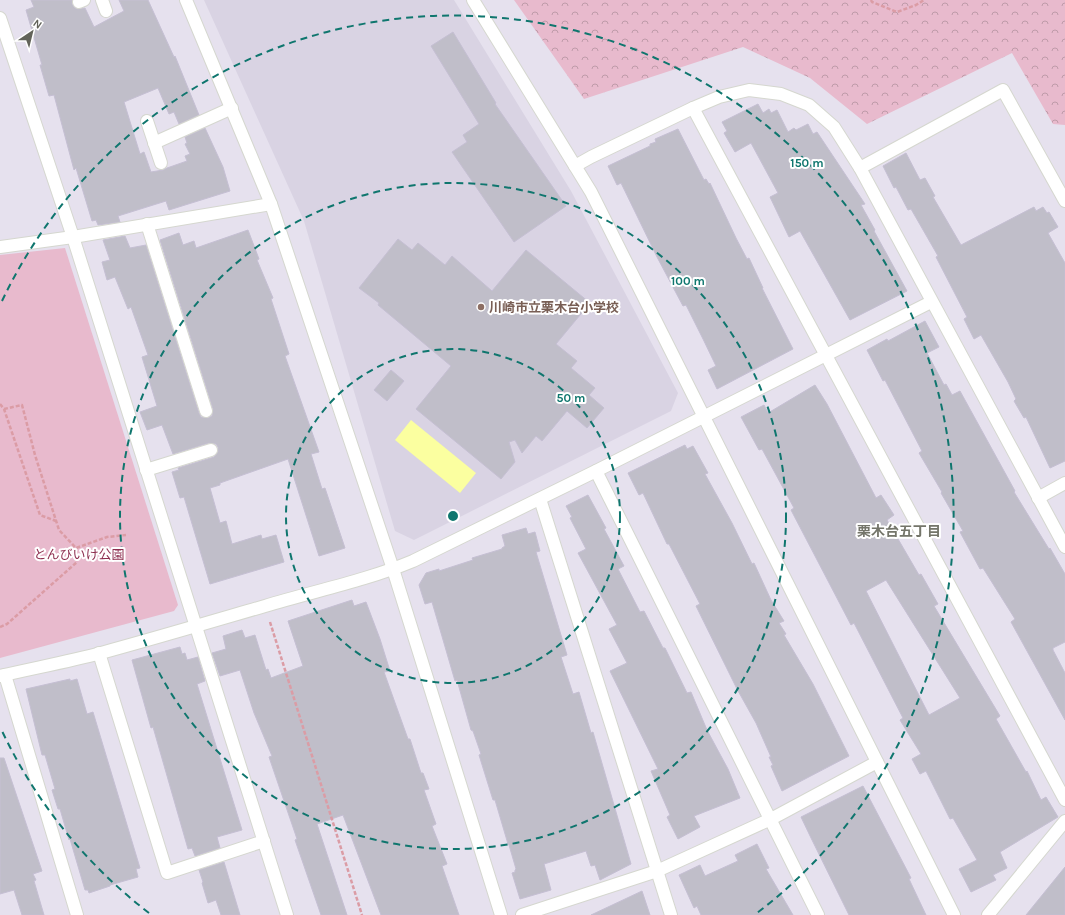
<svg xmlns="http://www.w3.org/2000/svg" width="1065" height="915" viewBox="0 0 1065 915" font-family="Karla,'Noto Sans JP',sans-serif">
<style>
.education{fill:#d9d3e3}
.green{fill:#e8bacd}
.forest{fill:url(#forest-crowns)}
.water{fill:#fbffa0}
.building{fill:#c0bec9;stroke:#c5bfd3;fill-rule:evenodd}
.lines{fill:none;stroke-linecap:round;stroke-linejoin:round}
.minor-casing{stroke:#d5d7cf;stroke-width:14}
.path{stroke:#db9ca5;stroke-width:2.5;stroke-dasharray:4 2;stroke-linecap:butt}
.minor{stroke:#fff;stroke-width:12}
.ring{fill:none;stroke:#0f766e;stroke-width:2;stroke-dasharray:7 5}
.education-dot{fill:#8d6e63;stroke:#fff;stroke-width:1.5}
.labels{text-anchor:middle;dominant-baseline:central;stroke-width:4;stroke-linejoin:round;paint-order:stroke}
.education-label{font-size:13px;font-weight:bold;fill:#785e54;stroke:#fff;text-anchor:start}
.park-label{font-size:13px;fill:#8d2e4f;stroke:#fff}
.neighbourhood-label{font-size:14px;font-weight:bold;fill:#74756a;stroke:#fff}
.centre{fill:#0f766e;stroke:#fff;stroke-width:2}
.ring-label{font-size:12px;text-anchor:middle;font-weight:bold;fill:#0f766e;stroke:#fff;stroke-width:4;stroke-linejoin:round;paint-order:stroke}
</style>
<defs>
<pattern id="forest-crowns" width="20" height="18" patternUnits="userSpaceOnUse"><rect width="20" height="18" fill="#e8bacd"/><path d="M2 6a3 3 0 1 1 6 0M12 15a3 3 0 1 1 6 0" fill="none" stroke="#bf9ba9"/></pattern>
</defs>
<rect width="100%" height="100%" fill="#e6e1ee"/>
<polygon class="education" points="204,0 454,0 571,191 678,393 671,411 414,540 395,531 304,221"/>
<polygon class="green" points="65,248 178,605 174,611 0,658 0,255"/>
<polygon class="forest" points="514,0 1065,0 1065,125 1053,124 1012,53 867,124 810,78 743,47 584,99"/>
<polygon class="water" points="411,420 476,473 460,493 395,440"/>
<g class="building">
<polygon points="31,0 72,0 72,4 75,8 78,9 85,8 94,27 124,11 119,0 148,0 174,57 175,56 199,115 179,124 174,112 169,114 158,88 124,102 140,154 144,152 151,172 163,170 167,168 187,161 185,156 190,154 185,144 187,143 185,137 205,128 223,167 230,191 169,210 166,201 118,216 120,222 98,225 96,220 92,221 76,168 74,170 54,95 49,96 40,65 42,65 26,10 34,7"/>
<polygon points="453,32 496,103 495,104 566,206 514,242 452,152 467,142 463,135 479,124 431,46"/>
<polygon points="758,104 763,113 769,109 771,113 777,110 788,132 794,128 796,130 808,124 813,134 817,132 865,204 861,205 875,230 874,231 907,291 850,320 800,231 789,237 770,197 778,193 751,143 735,152 724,133 727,131 722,122"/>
<polygon points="678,129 704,180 706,179 709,184 710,183 736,238 747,259 749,258 763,288 762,288 793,349 717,389 708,370 716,366 703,339 686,305 683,306 657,257 621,183 617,185 608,166 650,146 650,144 656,142 655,139"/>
<polygon points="906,153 920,180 925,178 935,196 933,197 961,245 1034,207 1036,211 1043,207 1047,213 1049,212 1058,227 1048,233 1065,263 1065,461 1050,468 1026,417 1024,418 1014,401 1016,399 1008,382 981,335 974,339 964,319 967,317 936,257 938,256 911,209 908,210 896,187 894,188 883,166"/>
<polygon points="248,230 259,259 257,260 273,298 271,299 289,354 285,356 319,452 311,454 322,489 325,488 345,548 319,556 288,459 220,483 220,485 210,488 220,523 226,521 232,544 261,535 262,539 276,535 284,562 210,584 184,497 180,498 172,472 179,470 178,468 214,457 218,452 218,447 216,444 209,443 173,454 162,425 147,430 140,412 157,406 142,357 148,355 131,307 128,309 115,277 107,280 102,262 110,260 103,240 125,236 130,248 146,245 199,413 201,417 208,418 212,416 213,409 160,240 179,233 183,245 194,241 196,248"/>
<polygon points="398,239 412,250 418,243 445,265 452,256 492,291 526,250 590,303 556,344 577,361 571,368 595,388 589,395 604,408 587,428 567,411 542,441 536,436 522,453 515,440 509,442 515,462 501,479 416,409 451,366 378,305 379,303 359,288"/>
<polygon points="925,321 939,347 927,353 944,385 946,384 952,395 960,391 1015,491 1014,492 1049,549 1050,548 1065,574 1065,642 1053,648 1053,650 1065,673 1065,720 1011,622 1015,619 983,568 980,569 960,532 963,531 941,493 942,492 919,453 922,451 885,380 883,381 867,350 887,339 888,341"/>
<polygon points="391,370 404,381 387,401 374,390"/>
<path d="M815,385L827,404L876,498L881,495L894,515L887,520L919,575L921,574L938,604L934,606L1000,716L996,719L1026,772L1027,771L1041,800L1046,797L1058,817L1000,852L1007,868L993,875L996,880L971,892L959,869L977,860L953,818L950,819L926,771L920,774L912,759L921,754L900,720L903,718L854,623L851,625L791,510L794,508L762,449L759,450L741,417L764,405L768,413ZM886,580L960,698L929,715L866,591Z"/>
<polygon points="685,445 687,449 693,446 708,473 705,474 732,523 752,564 754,563 771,600 784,621 779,623 786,634 784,635 813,684 849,756 782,791 771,766 773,765 769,757 771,757 756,723 737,689 696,606 700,604 669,544 667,544 643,493 639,495 628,473"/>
<polygon points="588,495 606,528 604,529 624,566 618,569 640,612 644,611 663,648 665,648 687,693 691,692 707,730 728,769 740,798 694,816 700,827 678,839 667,817 670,815 651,771 658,769 610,671 627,663 609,629 617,625 578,553 586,549 570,518 572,517 566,506"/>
<polygon points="526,528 528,534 535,532 540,551 536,552 567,655 561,657 573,694 579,692 591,733 593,732 631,864 600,880 595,865 591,866 586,851 544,864 551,890 520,899 512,873 515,872 515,870 516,869 509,845 508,844 495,800 493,800 479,755 481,754 473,731 471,730 457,680 455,681 432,602 425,604 419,585 426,573 439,569 439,571 473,560 472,558 502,549 502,548 505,546 502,535"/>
<polygon points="352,600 354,606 366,602 380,639 390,671 384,672 408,739 410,739 421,773 423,773 429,789 424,790 436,824 432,826 447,864 442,866 459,915 381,915 343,815 317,824 347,915 321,915 295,840 297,839 269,757 272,756 254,713 240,670 220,676 212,653 226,649 223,636 242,630 245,638 255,635 266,670 268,669 271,678 303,666 288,621"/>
<polygon points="180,647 182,654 185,653 187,660 198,657 205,681 197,684 242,830 217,837 220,848 195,856 192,848 188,849 153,727 151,728 132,660"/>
<polygon points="70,679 70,681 77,679 87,714 93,712 140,868 136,869 138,877 110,885 110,886 89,893 88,890 85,890 70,839 69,840 60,809 58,809 52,790 55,789 45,755 42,755 26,689"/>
<polygon points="0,758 4,758 42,871 33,874 36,880 34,881 44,915 22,915 14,890 0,894"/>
<polygon points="863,786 911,878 909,879 926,915 849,915 812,840 801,817"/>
<polygon points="757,844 769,868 766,869 793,915 701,915 697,906 694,908 679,875 700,865 705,876 738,861 735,855"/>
<polygon points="224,862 240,915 221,915 216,900 208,903 202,883 203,882 199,870"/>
<polygon points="1065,867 1065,915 1026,915"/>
<polygon points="642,891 650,915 591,915"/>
</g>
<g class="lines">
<defs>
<g id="minor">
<polyline points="102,0 106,11"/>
<polyline points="186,0 271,204 393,569 501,915"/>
<polyline points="473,0 591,192 954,915"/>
<polyline points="79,2 84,0"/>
<polyline points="0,18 73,237 287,915"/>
<polyline points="693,108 1065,800"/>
<polyline points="147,121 161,163"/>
<polyline points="154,143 232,108"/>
<polyline points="575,166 591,157 693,108 719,97 749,90 781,94 809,105 834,127 860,168 1065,547"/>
<polyline points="860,168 1003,90 1065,201"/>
<polyline points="147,224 206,411"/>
<polyline points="0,247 73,237 271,204"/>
<polyline points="146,470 211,450"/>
<polyline points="596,471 818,915"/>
<polyline points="1038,498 1065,483"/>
<polyline points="540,499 671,915"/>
<polyline points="99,653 167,873 264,841"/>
<polyline points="5,675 77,915"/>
<path d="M0,676C34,668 67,662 101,653C156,638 210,622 265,606C314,591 365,581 413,561L596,471L931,302"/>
<polyline points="522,915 657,871 771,819 877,762"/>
<polyline points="988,915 1065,821"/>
</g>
</defs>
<use href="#minor" class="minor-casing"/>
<g class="path">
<polyline points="871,0 872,2 897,12 916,5 924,0"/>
<polyline points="0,404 4,409 40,515 56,521"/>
<polyline points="4,409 22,405 35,455 59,530 76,548 107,537 126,535"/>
<polyline points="270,622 362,915"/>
<polyline points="0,627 7,624 77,562 76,548"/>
</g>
<use href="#minor" class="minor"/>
</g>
<g class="ring">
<circle cx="453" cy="516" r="167"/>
<circle cx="453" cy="516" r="333"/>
<path d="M149 913A500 500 0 0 1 2 731M2 301A500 500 0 1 1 757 913"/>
</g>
<circle class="education-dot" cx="481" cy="307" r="4"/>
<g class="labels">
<g class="education-label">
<text x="489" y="307">川崎市立栗木台小学校</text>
</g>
<g class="park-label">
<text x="79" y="554">とんびいけ公園</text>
</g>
<g class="neighbourhood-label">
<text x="899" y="531">栗木台五丁目</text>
</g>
</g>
<circle cx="453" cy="516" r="6" class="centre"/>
<g class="ring-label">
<text x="807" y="167">150 m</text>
<text x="688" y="285">100 m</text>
<text x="571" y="402">50 m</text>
</g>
<g transform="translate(32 32) rotate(35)" stroke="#ffffff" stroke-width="3" paint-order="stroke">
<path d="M0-3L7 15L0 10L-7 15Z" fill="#626359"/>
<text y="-6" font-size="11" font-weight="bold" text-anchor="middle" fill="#626359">N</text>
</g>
</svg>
